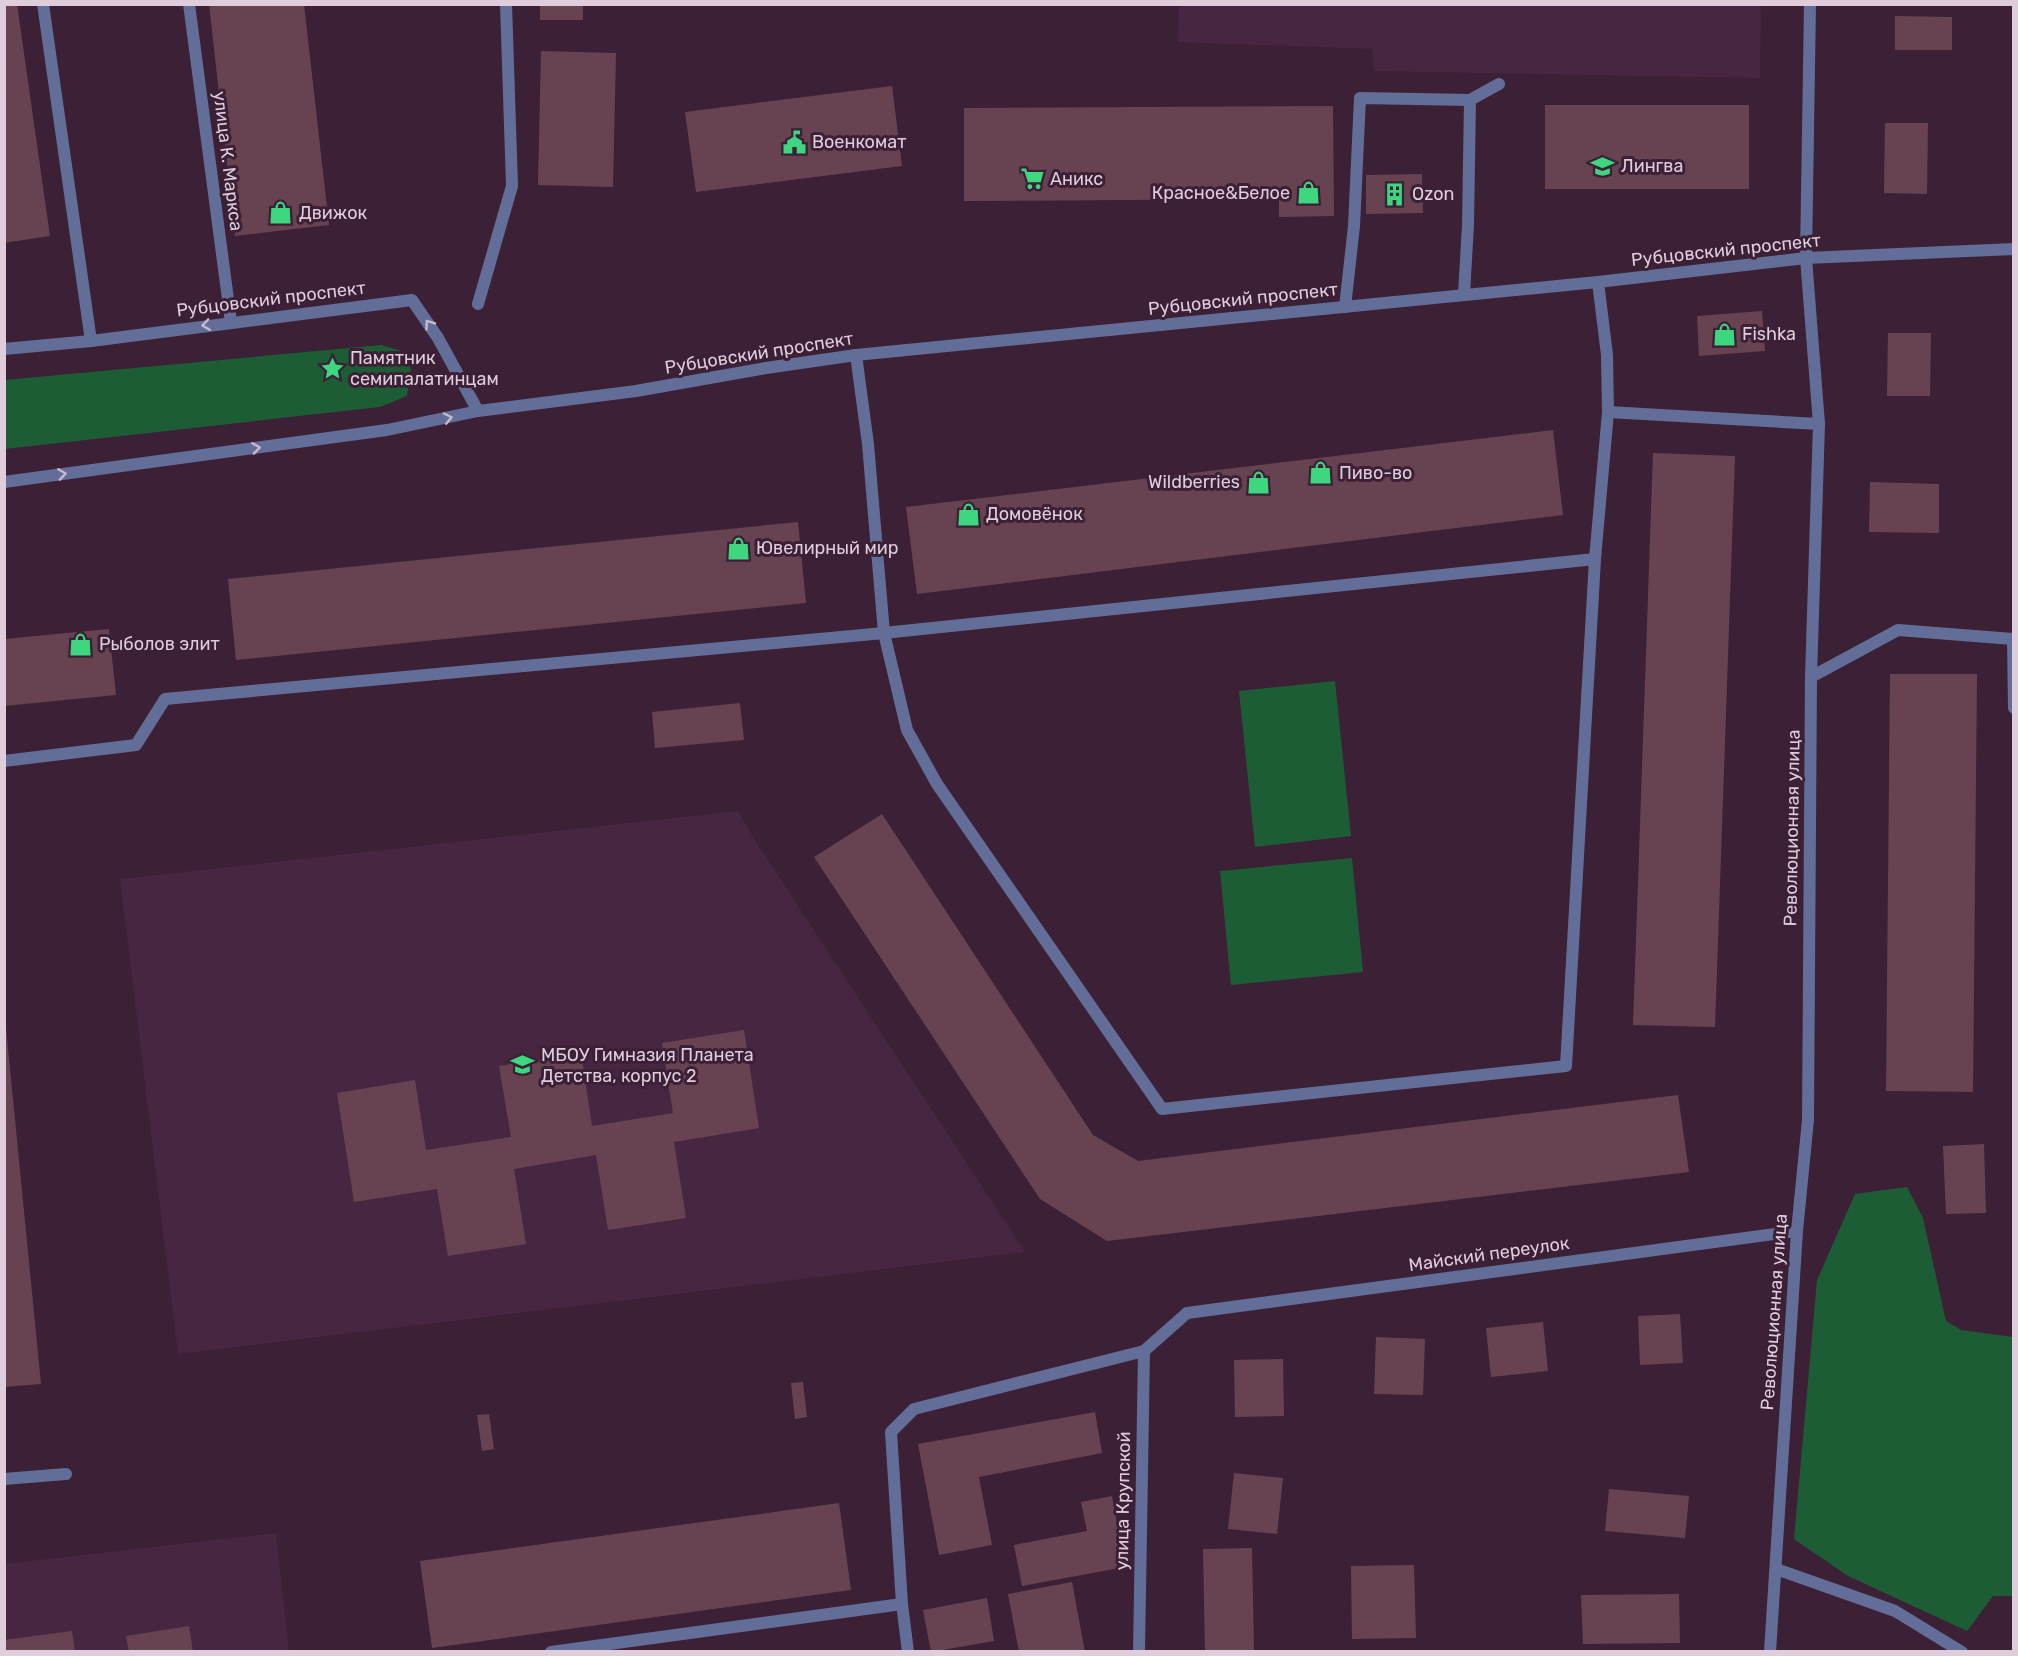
<svg xmlns="http://www.w3.org/2000/svg" width="2018" height="1656" viewBox="0 0 2018 1656" font-family="Rubik,sans-serif">
<style>
.built{fill:#472642}
.green{fill:#1d5d36}
.building{fill:#674352}
.lines{fill:none;stroke-linecap:round;stroke-linejoin:round}
.service{stroke:#636e98;stroke-width:12}
.minor{stroke:#636e98;stroke-width:12}
.tertiary{stroke:#636e98;stroke-width:12}
.oneway{stroke:#c6bace}
.labels{text-anchor:middle;dominant-baseline:central;stroke-width:6;stroke-linejoin:round;paint-order:stroke}
.poi-label{font-size:18px;fill:#dfcddb;stroke:#3b2036;text-anchor:start}
.street-label{font-size:18px;fill:#dfcddb;stroke:#3b2036}
</style>
<rect width="100%" height="100%" fill="#3b2036"/>
<g class="built">
<polygon points="1179,5 1761,5 1760,78 1374,71 1372,49 1178,42"/>
<polygon points="738,811 758,845 1025,1252 178,1354 120,879"/>
<polygon points="276,1533 289,1651 5,1651 4,1564"/>
</g>
<g class="green">
<polygon points="381,345 402,351 411,369 407,396 380,407 5,449 5,380"/>
<polygon points="1335,681 1351,836 1255,847 1239,691"/>
<polygon points="1352,858 1363,972 1231,985 1220,871"/>
<polygon points="1907,1187 1923,1218 1946,1321 1961,1330 2013,1337 2013,1596 1993,1596 1967,1631 1848,1576 1794,1539 1817,1280 1855,1194"/>
</g>
<g class="building">
<polygon points="4,4 17,4 50,236 4,243"/>
<polygon points="209,4 304,4 329,225 235,236"/>
<rect x="540" y="4" width="43" height="16"/>
<polygon points="1895,16 1952,17 1952,50 1895,50"/>
<polygon points="541,51 616,53 613,187 538,185"/>
<polygon points="892,86 902,166 696,192 685,112"/>
<rect x="1545" y="105" width="204" height="84"/>
<polygon points="1333,106 1334,216 1279,217 1279,199 964,201 964,108"/>
<polygon points="1885,123 1928,123 1927,194 1884,193"/>
<polygon points="1422,174 1423,213 1366,214 1366,175"/>
<polygon points="1762,311 1765,351 1699,356 1697,316"/>
<polygon points="1888,333 1931,333 1930,396 1887,396"/>
<polygon points="1553,430 1563,515 917,594 906,507"/>
<polygon points="1653,453 1735,456 1715,1027 1633,1025"/>
<polygon points="1870,482 1939,484 1939,533 1869,532"/>
<polygon points="798,522 806,603 236,660 228,579"/>
<polygon points="109,629 116,695 4,706 4,639"/>
<polygon points="1890,674 1977,674 1973,1092 1886,1091"/>
<polygon points="740,703 744,740 655,748 652,712"/>
<polygon points="882,814 1093,1135 1138,1161 1678,1095 1689,1172 1107,1241 1040,1199 814,857"/>
<polygon points="4,1028 6,1028 41,1384 4,1387"/>
<polygon points="744,1030 759,1128 674,1142 686,1218 608,1230 596,1155 514,1169 526,1244 448,1256 437,1189 354,1202 337,1093 415,1080 426,1150 511,1137 499,1066 581,1053 592,1126 673,1113 662,1043"/>
<polygon points="1984,1144 1986,1213 1946,1214 1943,1146"/>
<polygon points="1680,1314 1683,1363 1640,1365 1638,1316"/>
<polygon points="1543,1322 1548,1371 1491,1377 1486,1328"/>
<polygon points="1376,1337 1425,1339 1423,1395 1374,1394"/>
<polygon points="1283,1359 1284,1416 1235,1417 1234,1360"/>
<polygon points="803,1382 807,1417 795,1419 791,1383"/>
<polygon points="1095,1412 1102,1453 979,1477 992,1545 939,1555 918,1444"/>
<polygon points="489,1414 494,1449 482,1451 477,1415"/>
<polygon points="1234,1473 1283,1478 1277,1534 1228,1529"/>
<polygon points="1609,1489 1689,1496 1685,1538 1605,1531"/>
<polygon points="1112,1496 1125,1567 1022,1586 1014,1545 1087,1531 1081,1502"/>
<polygon points="839,1503 851,1590 432,1648 420,1561"/>
<polygon points="1252,1548 1254,1652 1205,1652 1203,1549"/>
<polygon points="1414,1565 1416,1638 1352,1639 1351,1566"/>
<polygon points="1072,1582 1085,1652 1019,1652 1008,1594"/>
<polygon points="1679,1594 1680,1643 1583,1644 1581,1595"/>
<polygon points="987,1598 994,1641 931,1652 923,1610"/>
<polygon points="189,1626 193,1652 129,1652 126,1636"/>
<polygon points="72,1631 75,1652 4,1652 4,1640"/>
</g>
<g class="lines">
<g class="service">
<polyline points="43,4 91,341"/>
<polyline points="189,4 231,322"/>
<polyline points="1464,294 1468,225 1470,100 1499,84"/>
<polyline points="478,304 512,186 506,4"/>
<polyline points="1345,307 1354,226 1360,98 1470,100"/>
<polyline points="856,355 868,444 884,633 907,730 937,784 1162,1109 1566,1066 1595,559 1608,412 1607,355 1598,282"/>
<polyline points="1608,412 1819,424"/>
<polyline points="1811,677 1898,630 2013,639 2014,708"/>
<polyline points="4,761 136,745 165,699 884,633 1595,559"/>
<polyline points="4,1479 66,1474"/>
<polyline points="1776,1569 1895,1611 1962,1652"/>
<polyline points="551,1652 902,1604"/>
<polyline points="908,1652 902,1604 891,1432 914,1409 1144,1351 1187,1313"/>
</g>
<g class="minor">
<polyline points="1187,1313 1797,1231"/>
<polyline points="1139,1652 1144,1351"/>
<polyline points="1770,1652 1797,1231 1808,1120 1811,677 1819,424 1806,258 1810,4"/>
</g>
<g class="tertiary">
<polyline points="4,349 91,341 412,300 438,338 478,411"/>
<polyline points="4,482 387,430 478,411 636,391 766,368 856,355 1598,282 1806,258 2014,249"/>
</g>
</g>
<defs><path id="oneway-chevron" d="M-2-3.5L2.5 0L-2 3.5" fill="none" stroke-width="1.6" stroke-linecap="round" stroke-linejoin="round" transform="scale(1.5)"/></defs>
<g class="oneway">
<use href="#oneway-chevron" transform="translate(429 324) rotate(-125)"/>
<use href="#oneway-chevron" transform="translate(206 325) rotate(172)"/>
<use href="#oneway-chevron" transform="translate(448 418) rotate(-12)"/>
<use href="#oneway-chevron" transform="translate(256 448) rotate(-8)"/>
<use href="#oneway-chevron" transform="translate(62 474) rotate(-8)"/>
</g>
<defs>
<symbol id="civic-bare" viewBox="-9 -9 18 18"><path d="M-.6-6.5H3V-4.5H.6V-3L4-1V1h2V6H-6V1h2V-1L-.6-3ZM-1.2 2.5V6h2.4V2.5Z" fill="#3cd77e" stroke="#3b2036" stroke-width="2.5" paint-order="stroke"/></symbol>
<symbol id="school-bare" viewBox="-9 -9 18 18"><path d="M0-5L7-2L0 1L-7-2ZM-4 1L0 2.5L4 1V4Q0 6-4 4Z" fill="#3cd77e" stroke="#3b2036" stroke-width="2.5" paint-order="stroke"/></symbol>
<symbol id="supermarket-bare" viewBox="-9 -9 18 18"><path d="M-6-5.5h2.5l.6 2H6L4.5 2H-2.5L-4.4-4H-6ZM-1.5 3.2a1.3 1.3 0 1 0 .1 0ZM3 3.2a1.3 1.3 0 1 0 .1 0Z" fill="#3cd77e" stroke="#3b2036" stroke-width="2.5" paint-order="stroke"/></symbol>
<symbol id="shop-bare" viewBox="-9 -9 18 18"><path d="M-5-2.5h2.3a2.7 3.5 0 0 1 5.4 0H5L5.5 6h-11ZM-1.5-2.5h3a1.5 2.3 0 0 0-3 0Z" fill="#3cd77e" stroke="#3b2036" stroke-width="2.5" paint-order="stroke"/></symbol>
<symbol id="building-bare" viewBox="-9 -9 18 18"><path d="M-4-6H4V6H1V3H-1V6H-4ZM-2.5-4.3h1.7v1.8h-1.7ZM.8-4.3h1.7v1.8H.8ZM-2.5-1h1.7V.8h-1.7ZM.8-1h1.7V.8H.8Z" fill="#3cd77e" stroke="#3b2036" stroke-width="2.5" paint-order="stroke"/></symbol>
<symbol id="sight-bare" viewBox="-9 -9 18 18"><path d="M0-6L1.8-2.2L6-1.7L2.9 1.2L3.7 5.4L0 3.3L-3.7 5.4L-2.9 1.2L-6-1.7L-1.8-2.2Z" fill="#3cd77e" stroke="#3b2036" stroke-width="2.5" paint-order="stroke"/></symbol>
</defs>
<g fill-rule="evenodd">
<use href="#civic-bare" x="778" y="126" width="33" height="33"/>
<use href="#school-bare" x="1586" y="150" width="33" height="33"/>
<use href="#supermarket-bare" x="1016" y="162" width="33" height="33"/>
<use href="#shop-bare" x="1292" y="176" width="33" height="33"/>
<use href="#building-bare" x="1378" y="178" width="33" height="33"/>
<use href="#shop-bare" x="264" y="196" width="33" height="33"/>
<use href="#shop-bare" x="1708" y="318" width="33" height="33"/>
<use href="#sight-bare" x="316" y="352" width="33" height="33"/>
<use href="#shop-bare" x="1304" y="456" width="33" height="33"/>
<use href="#shop-bare" x="1242" y="466" width="33" height="33"/>
<use href="#shop-bare" x="952" y="498" width="33" height="33"/>
<use href="#shop-bare" x="722" y="532" width="33" height="33"/>
<use href="#shop-bare" x="64" y="628" width="33" height="33"/>
<use href="#school-bare" x="506" y="1048" width="33" height="33"/>
</g>
<g class="labels">
<g class="poi-label">
<text x="812" y="142">Военкомат</text>
<text x="1621" y="166">Лингва</text>
<text x="1050" y="179">Аникс</text>
<text x="1290" y="193" text-anchor="end">Красное&amp;Белое</text>
<text x="1412" y="194">Ozon</text>
<text x="299" y="213">Движок</text>
<text x="1742" y="334">Fishka</text>
<text x="350" y="358">Памятник<tspan x="350" dy="21">семипалатинцам</tspan></text>
<text x="1339" y="473">Пиво-во</text>
<text x="1240" y="482" text-anchor="end">Wildberries</text>
<text x="986" y="514">Домовёнок</text>
<text x="756" y="548">Ювелирный мир</text>
<text x="99" y="644">Рыболов элит</text>
<text x="541" y="1055">МБОУ Гимназия Планета<tspan x="541" dy="21">Детства, корпус 2</tspan></text>
</g>
<g class="street-label">
<text transform="translate(228 161) rotate(83)">улица К. Маркса</text>
<text transform="translate(1726 250) rotate(-6)">Рубцовский проспект</text>
<text transform="translate(271 299) rotate(-7)">Рубцовский проспект</text>
<text transform="translate(1243 299) rotate(-6)">Рубцовский проспект</text>
<text transform="translate(759 353) rotate(-9)">Рубцовский проспект</text>
<text transform="translate(1792 828) rotate(-89)">Революционная улица</text>
<text transform="translate(1489 1254) rotate(-8)">Майский переулок</text>
<text transform="translate(1774 1312) rotate(-86)">Революционная улица</text>
<text transform="translate(1123 1501) rotate(-89)">улица Крупской</text>
</g>
</g>
<rect width="2018" height="1656" fill="none" stroke="#dfcddb" stroke-width="12"/>
</svg>
